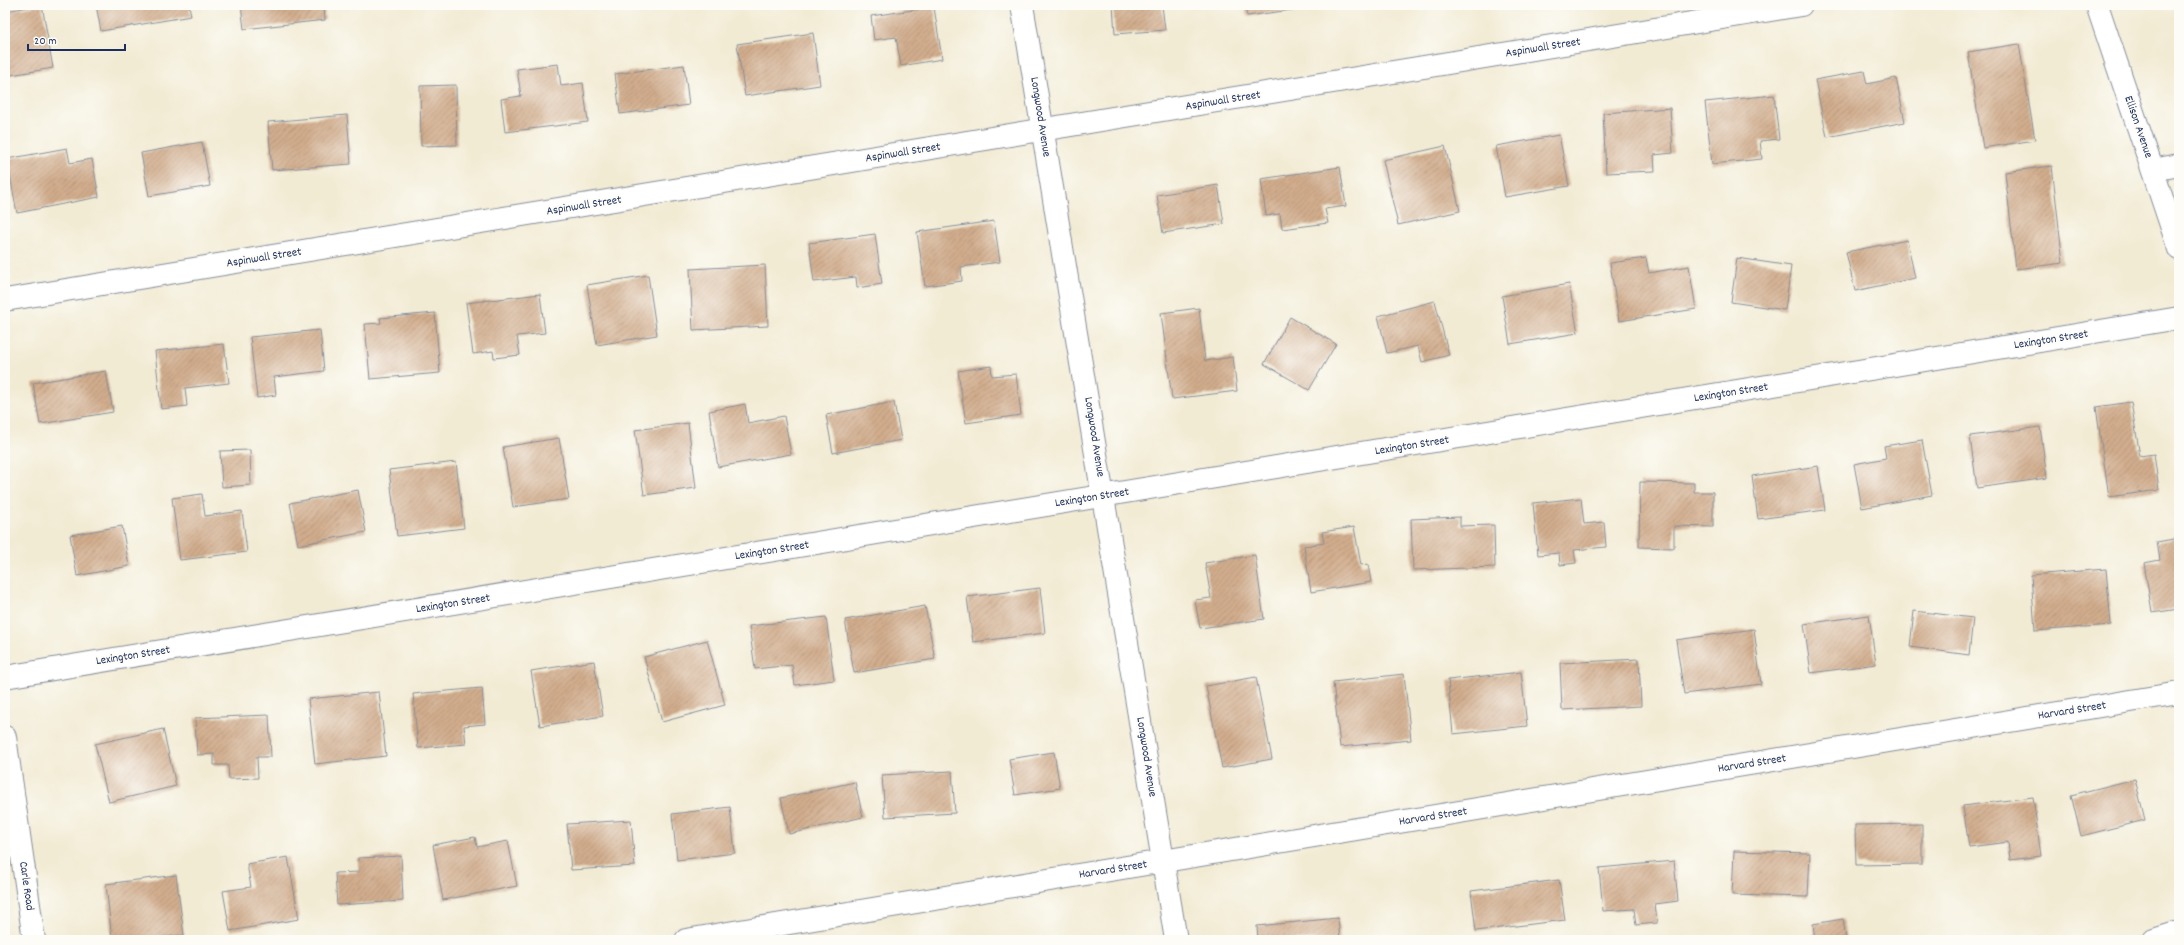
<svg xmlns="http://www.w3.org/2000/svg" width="2184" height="945" viewBox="0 0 2184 945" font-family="Dekko,sans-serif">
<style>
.building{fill:url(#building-hatch)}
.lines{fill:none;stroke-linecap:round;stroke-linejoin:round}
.minor-casing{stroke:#868d99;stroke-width:24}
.major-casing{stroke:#868d99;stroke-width:24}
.minor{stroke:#fff;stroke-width:22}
.major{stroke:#fff;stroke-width:22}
.labels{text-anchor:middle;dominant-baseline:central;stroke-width:4;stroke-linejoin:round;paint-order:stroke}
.street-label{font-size:12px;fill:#1b2f5e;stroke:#fdfcf7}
</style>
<defs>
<pattern id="building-hatch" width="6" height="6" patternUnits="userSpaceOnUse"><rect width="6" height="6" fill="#d2ad8d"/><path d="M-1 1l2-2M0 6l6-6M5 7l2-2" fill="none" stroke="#aa8d76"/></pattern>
</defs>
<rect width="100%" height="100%" fill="#fdfcf7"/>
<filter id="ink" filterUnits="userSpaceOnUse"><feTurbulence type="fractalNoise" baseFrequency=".025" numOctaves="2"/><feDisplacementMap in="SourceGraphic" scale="8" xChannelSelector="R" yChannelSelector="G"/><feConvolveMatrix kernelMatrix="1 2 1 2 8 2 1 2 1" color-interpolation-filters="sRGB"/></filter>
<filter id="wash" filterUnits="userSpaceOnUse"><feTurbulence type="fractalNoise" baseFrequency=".012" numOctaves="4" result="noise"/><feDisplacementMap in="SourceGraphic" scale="16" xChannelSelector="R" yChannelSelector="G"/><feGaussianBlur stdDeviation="0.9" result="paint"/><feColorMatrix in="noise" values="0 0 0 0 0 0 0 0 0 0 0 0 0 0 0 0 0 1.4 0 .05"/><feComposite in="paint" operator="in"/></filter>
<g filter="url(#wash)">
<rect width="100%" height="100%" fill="#f2ebd4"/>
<g id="blocks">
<g class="building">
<polygon points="42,5 53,68 5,76 5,11"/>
<polygon points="96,5 189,5 191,16 101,31"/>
<polygon points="241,5 324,5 325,20 244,29"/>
<polygon points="1113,5 1162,5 1165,30 1115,34"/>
<polygon points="1245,5 1314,5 1314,7 1247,16"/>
<polygon points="934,7 942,59 901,66 896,37 874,40 871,16"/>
<polygon points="813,33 820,85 745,96 737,44"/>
<polygon points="2019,44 2035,140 1983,148 1968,52"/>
<polygon points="558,64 561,86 583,83 588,122 505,132 501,99 521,96 517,69"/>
<polygon points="684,65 689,105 620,114 615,74"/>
<polygon points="1864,71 1867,84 1896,78 1905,122 1827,137 1815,80"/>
<polygon points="456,85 457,145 421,146 420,86"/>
<polygon points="1774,95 1779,139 1760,141 1762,159 1712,164 1705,102"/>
<polygon points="1670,108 1673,153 1654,155 1655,171 1606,173 1603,113"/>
<polygon points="347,115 351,164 272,170 268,122"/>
<polygon points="1559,135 1569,186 1505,197 1496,146"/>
<polygon points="202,142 210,186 149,196 141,153"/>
<polygon points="1445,146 1460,211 1398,225 1383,160"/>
<polygon points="67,148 70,163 92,159 99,197 17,213 7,159"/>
<polygon points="2052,166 2063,263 2016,269 2005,172"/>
<polygon points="1340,167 1346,206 1325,209 1328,223 1282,229 1280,214 1266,216 1261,179"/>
<polygon points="1218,185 1224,224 1163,233 1157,195"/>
<polygon points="994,221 1000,262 961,267 962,281 925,286 917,232"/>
<polygon points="875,234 882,284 857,288 856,277 814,282 809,243"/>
<polygon points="1907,240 1915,278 1855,291 1846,252"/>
<polygon points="1646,258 1649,273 1689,266 1696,309 1619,321 1610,263"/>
<polygon points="1737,258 1791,266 1785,310 1731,302"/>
<polygon points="765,265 768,326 693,330 690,269"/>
<polygon points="648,275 657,335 597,345 587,285"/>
<polygon points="1569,284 1578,333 1510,344 1502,296"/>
<polygon points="540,294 545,333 517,336 520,355 494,358 493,351 473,354 466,303"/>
<polygon points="1435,301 1449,355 1422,362 1418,346 1387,353 1378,316"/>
<polygon points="1199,308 1205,361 1233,357 1237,391 1172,399 1161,313"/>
<polygon points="435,313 440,373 370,379 365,324 381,323 380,318"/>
<polygon points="1290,317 1336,344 1309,390 1264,364"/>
<polygon points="320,330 324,371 274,377 276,395 257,398 250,337"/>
<polygon points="224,344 229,383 185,388 187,406 161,409 155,351"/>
<polygon points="991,366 992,376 1016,374 1021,415 966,423 958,371"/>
<polygon points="106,371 113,412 40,424 33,383"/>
<polygon points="894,402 901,440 833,453 826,415"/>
<polygon points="2131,402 2140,456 2154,454 2159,490 2109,497 2096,407"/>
<polygon points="745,404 748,423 784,416 791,454 718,467 709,411"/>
<polygon points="688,423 696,488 644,495 635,430"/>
<polygon points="2040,427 2047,478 1977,488 1970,436"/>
<polygon points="559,438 569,499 513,507 503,447"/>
<polygon points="1922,440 1932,495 1862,508 1854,464 1886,458 1884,446"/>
<polygon points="250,450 251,485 222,487 220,451"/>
<polygon points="456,462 464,528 397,536 389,470"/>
<polygon points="1818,466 1825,510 1758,519 1752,476"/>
<polygon points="1640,482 1694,483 1694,492 1713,492 1713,527 1674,526 1674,548 1639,547"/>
<polygon points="358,490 366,532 298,545 290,503"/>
<polygon points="202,494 205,516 242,511 247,552 180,560 172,498"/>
<polygon points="1581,498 1584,524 1604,522 1606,547 1574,550 1576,563 1560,565 1559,553 1538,555 1533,503"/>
<polygon points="1460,517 1460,526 1494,525 1495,567 1413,570 1411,519"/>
<polygon points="122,526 129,566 77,576 70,535"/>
<polygon points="1354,527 1361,565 1368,564 1371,582 1311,592 1304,546 1324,543 1322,532"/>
<polygon points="2179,538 2179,609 2152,613 2144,563 2160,560 2157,542"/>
<polygon points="1255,555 1264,619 1200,628 1195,600 1211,598 1205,563"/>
<polygon points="2106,569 2111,625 2035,631 2031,575"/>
<polygon points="1040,588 1045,633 973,642 967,597"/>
<polygon points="925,606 935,659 854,673 845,620"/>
<polygon points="1914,611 1973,618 1969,655 1910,647"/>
<polygon points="1869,615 1876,664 1811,673 1804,624"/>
<polygon points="826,617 834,680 795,685 792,665 755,669 749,626"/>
<polygon points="1754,629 1761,684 1684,694 1676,640"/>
<polygon points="707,640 725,705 662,722 644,657"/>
<polygon points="1639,659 1641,706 1562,710 1560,663"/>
<polygon points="594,661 603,716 540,726 531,671"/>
<polygon points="1521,672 1527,726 1453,734 1448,680"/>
<polygon points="1404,674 1411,740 1340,747 1333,682"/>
<polygon points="1256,677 1272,759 1222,768 1206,686"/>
<polygon points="482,688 485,724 464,726 466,744 418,748 413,694"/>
<polygon points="379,692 386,756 315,764 308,699"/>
<polygon points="269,715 271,757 257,757 258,778 229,779 228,765 214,765 214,754 197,755 195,718"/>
<polygon points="163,729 176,786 109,802 95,744"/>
<polygon points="1054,752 1060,788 1015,795 1009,759"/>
<polygon points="952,771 955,813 885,817 882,775"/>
<polygon points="2135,779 2145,820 2081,836 2071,795"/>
<polygon points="855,782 863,817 789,834 781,798"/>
<polygon points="2033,797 2041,856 2010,860 2008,842 1969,847 1963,806"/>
<polygon points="730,807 735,853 677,860 672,814"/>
<polygon points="631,820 635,866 571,870 567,824"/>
<polygon points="1922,824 1922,864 1856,865 1855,825"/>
<polygon points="475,837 477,847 508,841 517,886 443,900 433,845"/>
<polygon points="1734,851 1810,853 1808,897 1732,895"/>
<polygon points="401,856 403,901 337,905 335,873 359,872 358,858"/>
<polygon points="288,857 299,919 230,931 223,891 251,887 247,864"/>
<polygon points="1674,861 1678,901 1655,904 1657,923 1636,925 1634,909 1603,911 1599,868"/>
<polygon points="176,875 184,935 142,940 112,940 106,884"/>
<polygon points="1559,880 1565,920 1476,931 1471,891"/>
<polygon points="1338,918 1340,940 1258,940 1257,926"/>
<polygon points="1843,919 1846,940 1815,940 1813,924"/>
</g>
</g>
</g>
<g filter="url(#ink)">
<use href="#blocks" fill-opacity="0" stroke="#868d99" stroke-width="1"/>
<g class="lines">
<defs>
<g id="minor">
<polyline points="1022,5 1176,940"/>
<polyline points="2097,5 2179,249"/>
<polyline points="2153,170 2179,165"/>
<polyline points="5,300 1801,5"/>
<polyline points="5,677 2179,318"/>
<polyline points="5,737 34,940"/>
<polyline points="686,940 2179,693"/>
</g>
<polyline id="major" points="2154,940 2179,932"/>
</defs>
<use href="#minor" class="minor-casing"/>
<use href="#major" class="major-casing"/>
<use href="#minor" class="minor"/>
<use href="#major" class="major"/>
</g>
</g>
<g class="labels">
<g class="street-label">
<text transform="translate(1543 48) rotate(-9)">Aspinwall Street</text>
<text transform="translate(1223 101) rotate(-9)">Aspinwall Street</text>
<text transform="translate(1040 117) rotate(81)">Longwood Avenue</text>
<text transform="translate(2138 127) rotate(71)">Ellison Avenue</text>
<text transform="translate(903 153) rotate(-9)">Aspinwall Street</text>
<text transform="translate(584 206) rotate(-9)">Aspinwall Street</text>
<text transform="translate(264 258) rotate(-9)">Aspinwall Street</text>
<text transform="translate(2051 340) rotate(-9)">Lexington Street</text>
<text transform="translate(1731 393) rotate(-9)">Lexington Street</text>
<text transform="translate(1094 437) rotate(81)">Longwood Avenue</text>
<text transform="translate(1412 446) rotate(-9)">Lexington Street</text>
<text transform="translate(1092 498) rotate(-9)">Lexington Street</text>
<text transform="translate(772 551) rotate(-9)">Lexington Street</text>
<text transform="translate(453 604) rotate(-9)">Lexington Street</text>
<text transform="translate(133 656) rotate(-9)">Lexington Street</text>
<text transform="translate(2072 711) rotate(-9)">Harvard Street</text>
<text transform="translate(1146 757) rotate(81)">Longwood Avenue</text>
<text transform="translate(1752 764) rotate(-9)">Harvard Street</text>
<text transform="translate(1433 817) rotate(-9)">Harvard Street</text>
<text transform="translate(1113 870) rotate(-9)">Harvard Street</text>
<text transform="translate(26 886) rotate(82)">Carle Road</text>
</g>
</g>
<rect width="2184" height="945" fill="none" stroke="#fdfcf7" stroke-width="20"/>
<path d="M28 44v6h97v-6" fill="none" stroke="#1b2f5e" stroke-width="2"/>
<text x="34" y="44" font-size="12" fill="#1b2f5e" stroke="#fdfcf7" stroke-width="3" paint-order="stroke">20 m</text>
</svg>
